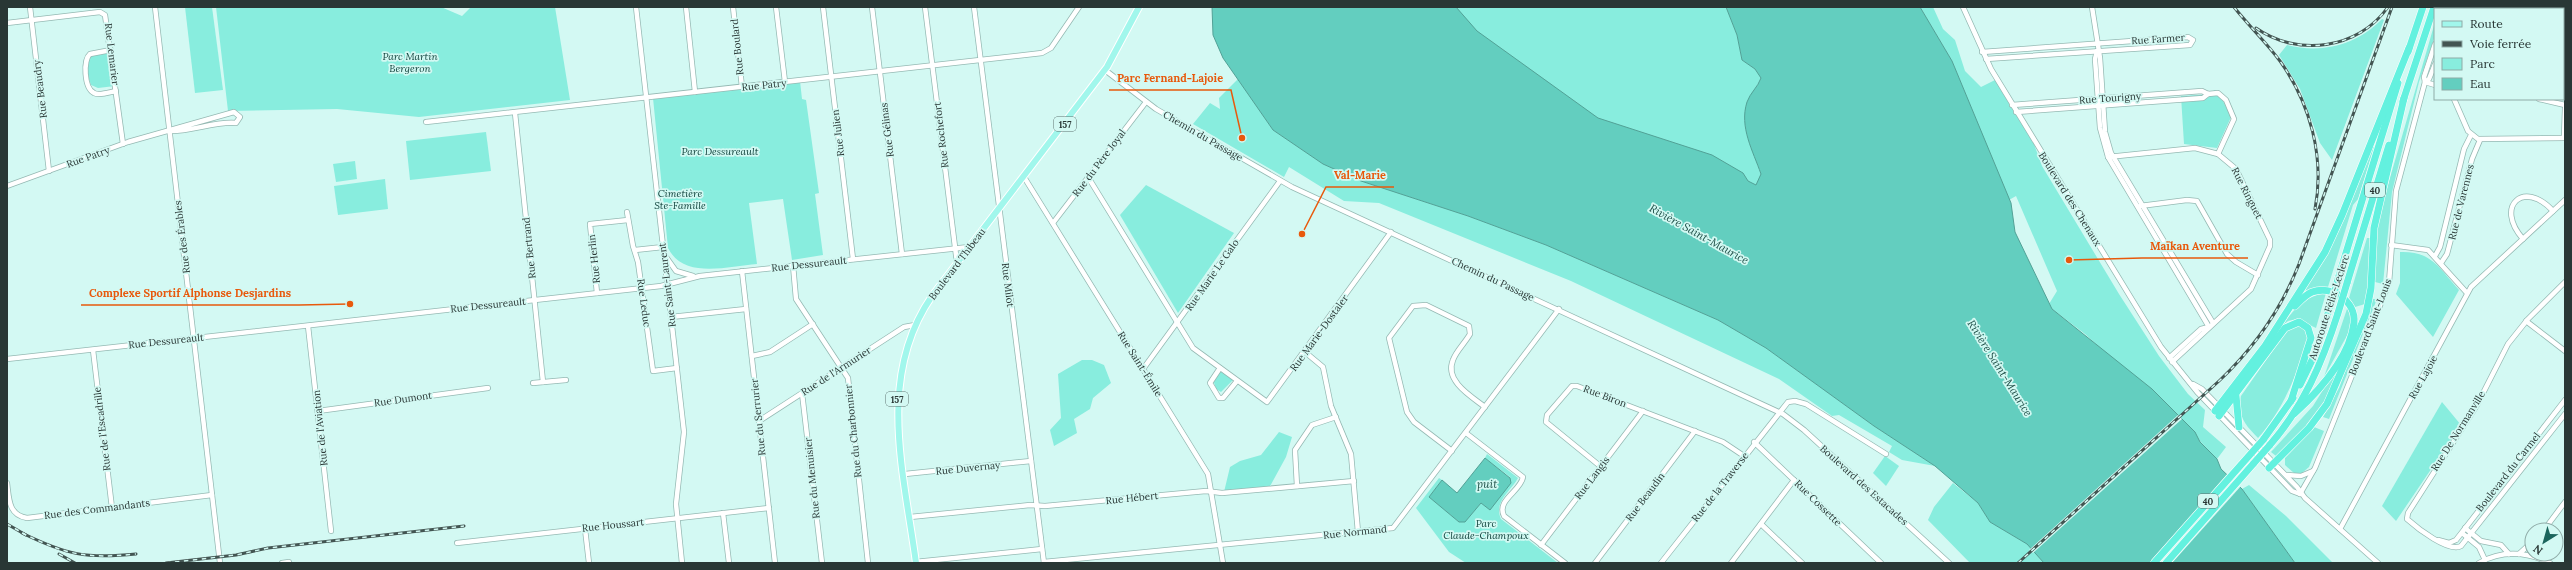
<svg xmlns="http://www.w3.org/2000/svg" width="2572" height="570" viewBox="0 0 2572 570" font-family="Lora,serif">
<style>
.green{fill:#88edde}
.water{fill:#63cebf;stroke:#52a196}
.pier{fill:#d3f9f3}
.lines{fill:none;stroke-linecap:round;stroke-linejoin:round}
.minor-casing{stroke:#95b9b3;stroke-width:6}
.major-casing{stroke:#fff;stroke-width:8}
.highway-casing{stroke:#fff;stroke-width:8}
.minor{stroke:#fff;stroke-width:4.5}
.major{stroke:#a1f7ec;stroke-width:6}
.highway{stroke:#63f1df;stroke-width:7}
.rail-casing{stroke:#435552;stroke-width:3}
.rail{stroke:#d3f9f3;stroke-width:1.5;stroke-dasharray:4.5;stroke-linecap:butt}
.highway-bridge-casing{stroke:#fff;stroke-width:8;stroke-linecap:butt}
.highway-bridge{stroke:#63f1df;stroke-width:7}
.labels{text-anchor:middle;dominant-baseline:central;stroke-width:3.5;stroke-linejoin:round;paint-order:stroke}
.shield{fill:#d3f9f3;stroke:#5c716e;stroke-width:1}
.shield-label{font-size:9px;font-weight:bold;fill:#293735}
.street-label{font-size:10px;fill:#293735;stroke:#d3f9f3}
.park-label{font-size:10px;font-style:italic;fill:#11433d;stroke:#d3f9f3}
.water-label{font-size:11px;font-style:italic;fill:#1e4e47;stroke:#d3f9f3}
.leader{fill:none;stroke:#e8590c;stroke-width:1.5}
.callout-dot{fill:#e8590c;stroke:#d3f9f3;stroke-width:1.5}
.callout-label{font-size:11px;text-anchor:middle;font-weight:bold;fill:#e8590c;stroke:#d3f9f3;stroke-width:3.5;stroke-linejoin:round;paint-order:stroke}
</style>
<rect width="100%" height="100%" fill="#d3f9f3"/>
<g class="green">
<polygon points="185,7 212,7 223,90 195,93"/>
<polygon points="216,7 441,7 462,16 471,7 555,7 570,100 419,117 337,109 228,111"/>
<polygon points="1377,7 1726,7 1737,35 1742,60 1755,69 1762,78 1748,100 1746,128 1776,219"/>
<polygon points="1920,7 1933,7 1943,29 1955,40 1965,71 1981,87 1995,80 2028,128 2042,166 2119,294 2159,356 2188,394 2205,410 2203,427 2226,447 2217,459 2196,437 2085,334 2052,309 2049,304 2057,291 2016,196 2009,200 1952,61"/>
<path d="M2382,19L2384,20L2332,160L2320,143L2300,89L2279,55L2287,45C2322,54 2357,45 2382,19Z"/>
<polygon points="2435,22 2435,36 2419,82 2392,192 2383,284 2375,282 2374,252 2379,216"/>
<path d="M111,50L115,86L98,88L91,85C87,75 85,62 90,52Z"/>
<polygon points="1238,79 1273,130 1323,164 1361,181 1468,216 1546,245 1718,320 1766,348 1874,426 1935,466 1902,460 1889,452 1892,446 1839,415 1832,416 1779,379 1571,281 1379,203 1344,201 1289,167 1284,177 1193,124 1210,103 1220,109 1219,98"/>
<path d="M800,81L802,99L806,100L819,193L815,194L823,255L792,260L783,199L749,203L757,264C728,266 684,280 668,248L653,98Z"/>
<polygon points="2214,90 2219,93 2231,117 2217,148 2184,144 2181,96 2213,94"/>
<polygon points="486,132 491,171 410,180 406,141"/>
<polygon points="2371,146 2374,147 2358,199 2353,205 2328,287 2318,287 2306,291 2305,289 2321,265"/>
<polygon points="355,161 357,179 336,182 333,164"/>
<polygon points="385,179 388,209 338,215 334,186"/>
<polygon points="1146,185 1234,233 1178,313 1120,215"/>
<polygon points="2367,238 2370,238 2369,281 2365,304 2355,307 2349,298"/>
<path d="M2400,252C2432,251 2439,268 2459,290L2433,337L2396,294L2400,283Z"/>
<path d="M2326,293L2316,328L2297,319L2288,321L2282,326C2294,309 2305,296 2326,293Z"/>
<polygon points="2373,299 2377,299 2329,419 2323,417 2339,388"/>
<polygon points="2348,306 2352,319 2349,332 2324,377"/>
<path d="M2294,325L2302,326L2309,337C2296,375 2285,407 2258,438C2246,426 2236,415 2241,396L2287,330Z"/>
<polygon points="1082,360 1092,360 1104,365 1111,383 1093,398 1090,409 1074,419 1077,433 1054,446 1050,430 1061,418 1058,374"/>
<polygon points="2341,361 2333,388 2316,416 2276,456 2271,452 2313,406"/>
<polygon points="1220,368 1235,378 1221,392 1216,389 1213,379"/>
<polygon points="2442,402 2461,425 2396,521 2382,506"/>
<polygon points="2314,427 2324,431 2309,467 2302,473 2294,473 2285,465 2285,458"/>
<polygon points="1279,432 1292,437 1286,457 1269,488 1224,492 1230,467 1240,461 1261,455"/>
<path d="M1487,454L1518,478C1511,491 1493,502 1501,519L1558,563H1466L1449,552L1416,508L1439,478L1442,480L1429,497L1459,522H1465L1481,503L1490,510L1510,477L1485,458Z"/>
<polygon points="1885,456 1899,466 1886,486 1873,473"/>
<polygon points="1953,483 1978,503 1990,522 2027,544 2044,563 1970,563 1928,520 1934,507"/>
<polygon points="2249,485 2286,516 2333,563 2295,563 2242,489"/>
</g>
<g class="water">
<path d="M1212,7H1456L1477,31L1598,118L1712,155L1743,173L1748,181L1756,185L1761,174C1753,151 1739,127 1747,102C1750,93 1758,87 1761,78L1755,69L1742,60L1737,35L1726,7H1920L1952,61L2011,203L2015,232L2052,309L2152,389L2195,432L2200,442L2217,459L2221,469L2242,489L2295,563H2044L2027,544L1990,522L1978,503L1935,466L1874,426L1766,348L1718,320L1546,245L1468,216L1361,181L1323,164L1273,130L1223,58L1213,35Z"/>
<polygon points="1485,458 1510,478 1511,483 1490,510 1481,503 1465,522 1459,522 1429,497 1442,480 1457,493"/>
</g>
<g class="pier">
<polygon points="2178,415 2182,419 2033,553 2029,550"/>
<polygon points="2229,472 2241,486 2172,563 2149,563"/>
</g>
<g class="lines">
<defs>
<g id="minor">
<polyline points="30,7 49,171"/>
<polyline points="155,7 220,563"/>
<polyline points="636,7 684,432 676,504 682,563"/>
<polyline points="686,7 695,92"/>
<polyline points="733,7 742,87"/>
<polyline points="776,7 785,82"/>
<polyline points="823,7 853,259"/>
<polyline points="872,7 902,254"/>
<polyline points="925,7 957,263"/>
<polyline points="974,7 1044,563"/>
<polyline points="1963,7 1991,69 2161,347 2198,393 2292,491 2300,494"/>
<polyline points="2092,7 2100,58 2105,132 2111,153 2213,323"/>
<polyline points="2474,7 2475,9"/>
<polyline points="2521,7 2522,9"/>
<polyline points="2450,9 2453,7"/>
<polyline points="2462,9 2465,7"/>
<polyline points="7,23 100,12 105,15 123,144"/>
<path d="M111,50L90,54C83,60 84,88 94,93C99,96 110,92 116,91"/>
<polyline points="2097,51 2095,59 2100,128 2108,157 2209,327"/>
<polyline points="1982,52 2188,37 2193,40 2190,45 1986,59"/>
<polyline points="2564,55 2565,64"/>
<polyline points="1105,70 1156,109 1292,187 1783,414 1804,430 1949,563"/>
<polyline points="2425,82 2429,79 2435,64"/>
<polyline points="2425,82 2435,85"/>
<polyline points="2454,99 2468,131 2478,139 2565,138"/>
<polyline points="2539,99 2565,105"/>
<polyline points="2012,105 2202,91 2208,94 2218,93 2226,100 2234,119 2218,154"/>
<polyline points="2016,112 2203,98 2208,94"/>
<polyline points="515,113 543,382"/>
<polyline points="426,122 1042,53 1051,48 1079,7"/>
<polyline points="2564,137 2565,108"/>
<polyline points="2108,157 2195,148 2218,154 2236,169 2270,240 2270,246 2251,289 2172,362"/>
<polyline points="1024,177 1208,474 1223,563"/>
<polyline points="1088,177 1193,348 1267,402 1391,232"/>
<path d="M7,186L128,142L234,112L240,117L236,123C214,121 192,132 169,131"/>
<polyline points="2140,206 2187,200 2197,201 2227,254 2236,262 2258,275"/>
<polyline points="627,212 633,246 638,262 653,371 677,368"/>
<polyline points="1053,223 1146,102"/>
<path d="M2523,239C2494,206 2524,179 2553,211"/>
<polyline points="2391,245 2428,250 2467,293"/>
<polyline points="635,250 663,247"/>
<polyline points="2435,256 2440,247 2464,149 2471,135"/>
<polyline points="666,257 676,271 693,276"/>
<polyline points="2441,263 2447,254 2472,159 2480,140"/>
<polyline points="793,265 796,299 848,378 868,563"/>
<polyline points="742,271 775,563"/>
<path d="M2565,282L2528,319L2508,344L2477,405L2408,513L2407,519C2417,528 2449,553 2461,546L2565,414"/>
<polyline points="597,293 590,224 628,220"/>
<polyline points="671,317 746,309"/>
<polyline points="2526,321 2565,351"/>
<polyline points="308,326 331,531"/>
<polyline points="93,350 112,508"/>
<polyline points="1305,352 1323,367 1331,406 1351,454 1358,532"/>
<polyline points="752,356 770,352 813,324"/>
<polyline points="2169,358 2201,329 2209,327"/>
<polyline points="7,359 661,286 700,276 969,247"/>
<polyline points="1220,368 1210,383 1219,398 1223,398 1237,381"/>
<polyline points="1143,369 1280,181"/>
<polyline points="533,383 566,380"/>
<polyline points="2193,384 2202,389 2297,487 2305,498 2378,563"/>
<polyline points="802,393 822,563"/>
<polyline points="318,411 488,388"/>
<polyline points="759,421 904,327 915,325"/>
<path d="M1466,433L1523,477C1521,491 1496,500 1504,516L1565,563"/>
<polyline points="1754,442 1881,563"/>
<path d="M1452,451L1414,422L1407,412L1389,338L1413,306L1426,305L1469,326L1470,334C1465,343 1456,351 1453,360C1444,381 1472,397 1485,407"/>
<polyline points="1600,466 1546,422 1547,415 1572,386 1577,386 1723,442 1744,456"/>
<polyline points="905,474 1031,461"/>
<polyline points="2287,475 2301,476 2313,471"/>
<path d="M7,483C9,498 8,515 27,518L212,495"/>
<polyline points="1297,486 1295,450 1312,425 1336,417"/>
<polyline points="2300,494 2315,468 2389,283 2396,191 2425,82 2424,77 2435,44"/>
<polyline points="723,513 729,563"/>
<polyline points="910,517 1030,505 1045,506 1206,491 1222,493 1354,481"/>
<polyline points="1761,524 1802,563"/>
<polyline points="2465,528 2481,541 2501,545 2509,554"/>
<polyline points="585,529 589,563"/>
<polyline points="2340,529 2471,287 2565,200"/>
<polyline points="2544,530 2565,502"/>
<polyline points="2462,533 2479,547 2485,560"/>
<polyline points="2438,540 2449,543 2456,540 2565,400"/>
<polyline points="457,543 769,508"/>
<polyline points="1541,545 1643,411"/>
<polyline points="2519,554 2532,542"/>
<polyline points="915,562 1042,549"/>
<polyline points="1044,562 1393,528 1559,309"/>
<polyline points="282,563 289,562"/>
<polyline points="1595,563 1695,431"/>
<polyline points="1661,563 1788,402 1795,401 1806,404 1886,454"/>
<polyline points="1731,563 1794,480"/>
<path d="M2479,563C2502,550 2527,552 2550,563"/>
</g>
<g id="major">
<polyline points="2530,7 2531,9"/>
<polyline points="2537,7 2538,9"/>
<polyline points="2563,34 2565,34"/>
<polyline points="2563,40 2565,40"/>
<polyline points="2563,46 2565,47"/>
<path d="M916,563C904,473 876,377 932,296L1107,67L1139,7"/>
</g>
<g id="highway">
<polyline points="2408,52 2423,7"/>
<polyline points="2403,101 2434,7"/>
<polyline points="2338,279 2398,83"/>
<polyline points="2347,283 2389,145"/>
<polyline points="2300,385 2316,352 2330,307"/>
<polyline points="2236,396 2239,427"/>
<polyline points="2215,411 2265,346 2325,252 2342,215 2409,48"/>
<path d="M2294,414C2318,392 2350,357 2354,323C2356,301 2332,285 2312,292C2305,295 2300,301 2295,306"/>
<polyline points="2219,416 2285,328 2299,322 2308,328 2311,338 2291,401"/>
<polyline points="2263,440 2293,398"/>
<path d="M2269,446C2304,406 2322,363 2338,313"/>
<polyline points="2269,468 2309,428 2327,404 2366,314 2371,288 2374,228 2404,98"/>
<polyline points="2166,563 2254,463"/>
</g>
</defs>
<use href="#minor" class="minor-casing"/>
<use href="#major" class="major-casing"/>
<use href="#highway" class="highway-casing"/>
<use href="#minor" class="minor"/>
<use href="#major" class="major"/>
<use href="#highway" class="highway"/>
<defs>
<g id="rail">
<path d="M2234,7C2248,25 2266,42 2280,61C2310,103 2325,157 2315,209"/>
<path d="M2256,28C2297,57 2358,50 2388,7"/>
<polyline points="7,524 26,535"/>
<path d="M22,533C67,555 86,559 136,554"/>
<polyline points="59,554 75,563"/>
<polyline points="166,563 236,555 268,548 464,526"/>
<path d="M2018,563L2219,381C2255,347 2281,310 2299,264L2392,7"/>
</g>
</defs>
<use href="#rail" class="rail-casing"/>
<use href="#rail" class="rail"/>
<defs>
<g id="highway-bridge">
<polyline points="2330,307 2338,279"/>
<polyline points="2338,313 2347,283"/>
<polyline points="2254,463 2269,446"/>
<polyline points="2154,563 2263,440"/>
</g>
</defs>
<use href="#highway-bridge" class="highway-bridge-casing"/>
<use href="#highway-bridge" class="highway-bridge"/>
</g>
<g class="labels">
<g class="shield">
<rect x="1054" y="117" width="22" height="14" rx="3"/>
<rect x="2365" y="183" width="20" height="14" rx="3"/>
<rect x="886" y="392" width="22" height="14" rx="3"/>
<rect x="2198" y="494" width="20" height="14" rx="3"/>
</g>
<g class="shield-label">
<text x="1065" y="124">157</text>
<text x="2375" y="190">40</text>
<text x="897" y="399">157</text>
<text x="2208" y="501">40</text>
</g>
<g class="street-label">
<text transform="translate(2158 39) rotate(-4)">Rue Farmer</text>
<text transform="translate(737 47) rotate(-96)">Rue Boulard</text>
<text transform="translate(112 54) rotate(83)">Rue Lemarier</text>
<text transform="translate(764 85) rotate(-6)">Rue Patry</text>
<text transform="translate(40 89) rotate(-97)">Rue Beaudry</text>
<text transform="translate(2110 98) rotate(-4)">Rue Tourigny</text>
<text transform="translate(887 130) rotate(-97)">Rue Gélinas</text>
<text transform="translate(838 133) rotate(-97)">Rue Julien</text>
<text transform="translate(941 135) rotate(-97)">Rue Rochefort</text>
<text transform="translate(1203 136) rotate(30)">Chemin du Passage</text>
<text transform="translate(88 157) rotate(-20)">Rue Patry</text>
<text transform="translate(1099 163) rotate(-53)">Rue du Père Joyal</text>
<text transform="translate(2247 193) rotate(63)">Rue Ringuet</text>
<text transform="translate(2070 199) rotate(58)">Boulevard des Chenaux</text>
<text transform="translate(2461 202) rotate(-76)">Rue de Varennes</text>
<text transform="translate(182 237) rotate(-97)">Rue des Érables</text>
<text transform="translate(529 248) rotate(-96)">Rue Bertrand</text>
<text transform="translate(594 259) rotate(-96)">Rue Herlin</text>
<text transform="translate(809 264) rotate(-6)">Rue Dessureault</text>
<text transform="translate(957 264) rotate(-53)">Boulevard Thibeau</text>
<text transform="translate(1212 275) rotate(-55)">Rue Marie Le Galo</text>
<text transform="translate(1493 279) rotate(25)">Chemin du Passage</text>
<text transform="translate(667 285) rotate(-97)">Rue Saint-Laurent</text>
<text transform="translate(1008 285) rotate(83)">Rue Milot</text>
<text transform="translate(644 303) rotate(82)">Rue Leduc</text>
<text transform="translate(488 305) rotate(-6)">Rue Dessureault</text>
<text transform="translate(2329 307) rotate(-72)">Autoroute Félix-Leclerc</text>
<text transform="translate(2370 327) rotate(-69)">Boulevard Saint-Louis</text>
<text transform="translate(1319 333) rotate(-54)">Rue Marie-Dostaler</text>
<text transform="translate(166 341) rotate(-6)">Rue Dessureault</text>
<text transform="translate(1140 364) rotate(58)">Rue Saint-Émile</text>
<text transform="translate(836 371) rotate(-33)">Rue de l'Armurier</text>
<text transform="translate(2423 377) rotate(-61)">Rue Lajoie</text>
<text transform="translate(1605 396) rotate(21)">Rue Biron</text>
<text transform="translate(403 399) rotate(-8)">Rue Dumont</text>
<text transform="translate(758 417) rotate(-96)">Rue du Serrurier</text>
<text transform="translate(320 428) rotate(-96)">Rue de l'Aviation</text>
<text transform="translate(102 429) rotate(-97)">Rue de l'Escadrille</text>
<text transform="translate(853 431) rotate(-96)">Rue du Charbonnier</text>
<text transform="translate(2458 431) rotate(-58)">Rue De Normanville</text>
<text transform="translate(968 468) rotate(-6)">Rue Duvernay</text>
<text transform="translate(2508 472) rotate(-52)">Boulevard du Carmel</text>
<text transform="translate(812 478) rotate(-96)">Rue du Menuisier</text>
<text transform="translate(1592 478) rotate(-53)">Rue Langis</text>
<text transform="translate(1864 485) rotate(42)">Boulevard des Estacades</text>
<text transform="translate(1720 487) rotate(-52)">Rue de la Traverse</text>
<text transform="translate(1645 497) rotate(-53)">Rue Beaudin</text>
<text transform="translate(1132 498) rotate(-6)">Rue Hébert</text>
<text transform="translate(1818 503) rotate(44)">Rue Cossette</text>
<text transform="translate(97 509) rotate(-7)">Rue des Commandants</text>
<text transform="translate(613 525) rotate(-6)">Rue Houssart</text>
<text transform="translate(1355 532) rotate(-6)">Rue Normand</text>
</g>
<g class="park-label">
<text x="410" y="56">Parc Martin<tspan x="410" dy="12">Bergeron</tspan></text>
<text x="720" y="151">Parc Dessureault</text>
<text x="680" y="193">Cimetière<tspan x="680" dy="12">Ste-Famille</tspan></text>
<text x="1486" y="523">Parc<tspan x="1486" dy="12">Claude-Champoux</tspan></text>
</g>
<g class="water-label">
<text transform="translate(1699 234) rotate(29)">Rivière Saint-Maurice</text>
<text transform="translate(2000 368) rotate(58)">Rivière Saint-Maurice</text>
<text x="1487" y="484">puit</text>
</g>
</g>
<path class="leader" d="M1242 138L1231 90H1109M1302 234L1326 187H1394M2069 260L2142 258H2248M350 304L299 305H81"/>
<g class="callout-dot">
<circle cx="1242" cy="138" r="4"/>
<circle cx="1302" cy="234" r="4"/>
<circle cx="2069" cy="260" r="4"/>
<circle cx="350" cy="304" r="4"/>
</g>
<g class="callout-label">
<text x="1170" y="82">Parc Fernand-Lajoie</text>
<text x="1360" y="179">Val-Marie</text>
<text x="2195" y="250">Maïkan Aventure</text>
<text x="190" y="297">Complexe Sportif Alphonse Desjardins</text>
</g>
<rect width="2572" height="570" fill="none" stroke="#293735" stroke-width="16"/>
<rect x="2434" y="8" width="130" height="92" fill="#d3f9f3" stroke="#8faba7"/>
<rect x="2442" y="21" width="20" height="6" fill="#a1f7ec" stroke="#8faba7"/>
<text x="2470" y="28" font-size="12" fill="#293735">Route</text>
<rect x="2442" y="41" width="20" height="6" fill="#435552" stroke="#8faba7"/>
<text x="2470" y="48" font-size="12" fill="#293735">Voie ferrée</text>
<rect x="2442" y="58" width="20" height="12" fill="#88edde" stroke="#8faba7"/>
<text x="2470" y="68" font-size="12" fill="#293735">Parc</text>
<rect x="2442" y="78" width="20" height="12" fill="#63cebf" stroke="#8faba7"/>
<text x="2470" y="88" font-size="12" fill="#293735">Eau</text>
<g transform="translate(2544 542) rotate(217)"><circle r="19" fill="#d3f9f3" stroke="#8faba7"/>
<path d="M0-3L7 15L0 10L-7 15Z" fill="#1a645c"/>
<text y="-6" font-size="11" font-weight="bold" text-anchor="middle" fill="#293735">N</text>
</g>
</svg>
